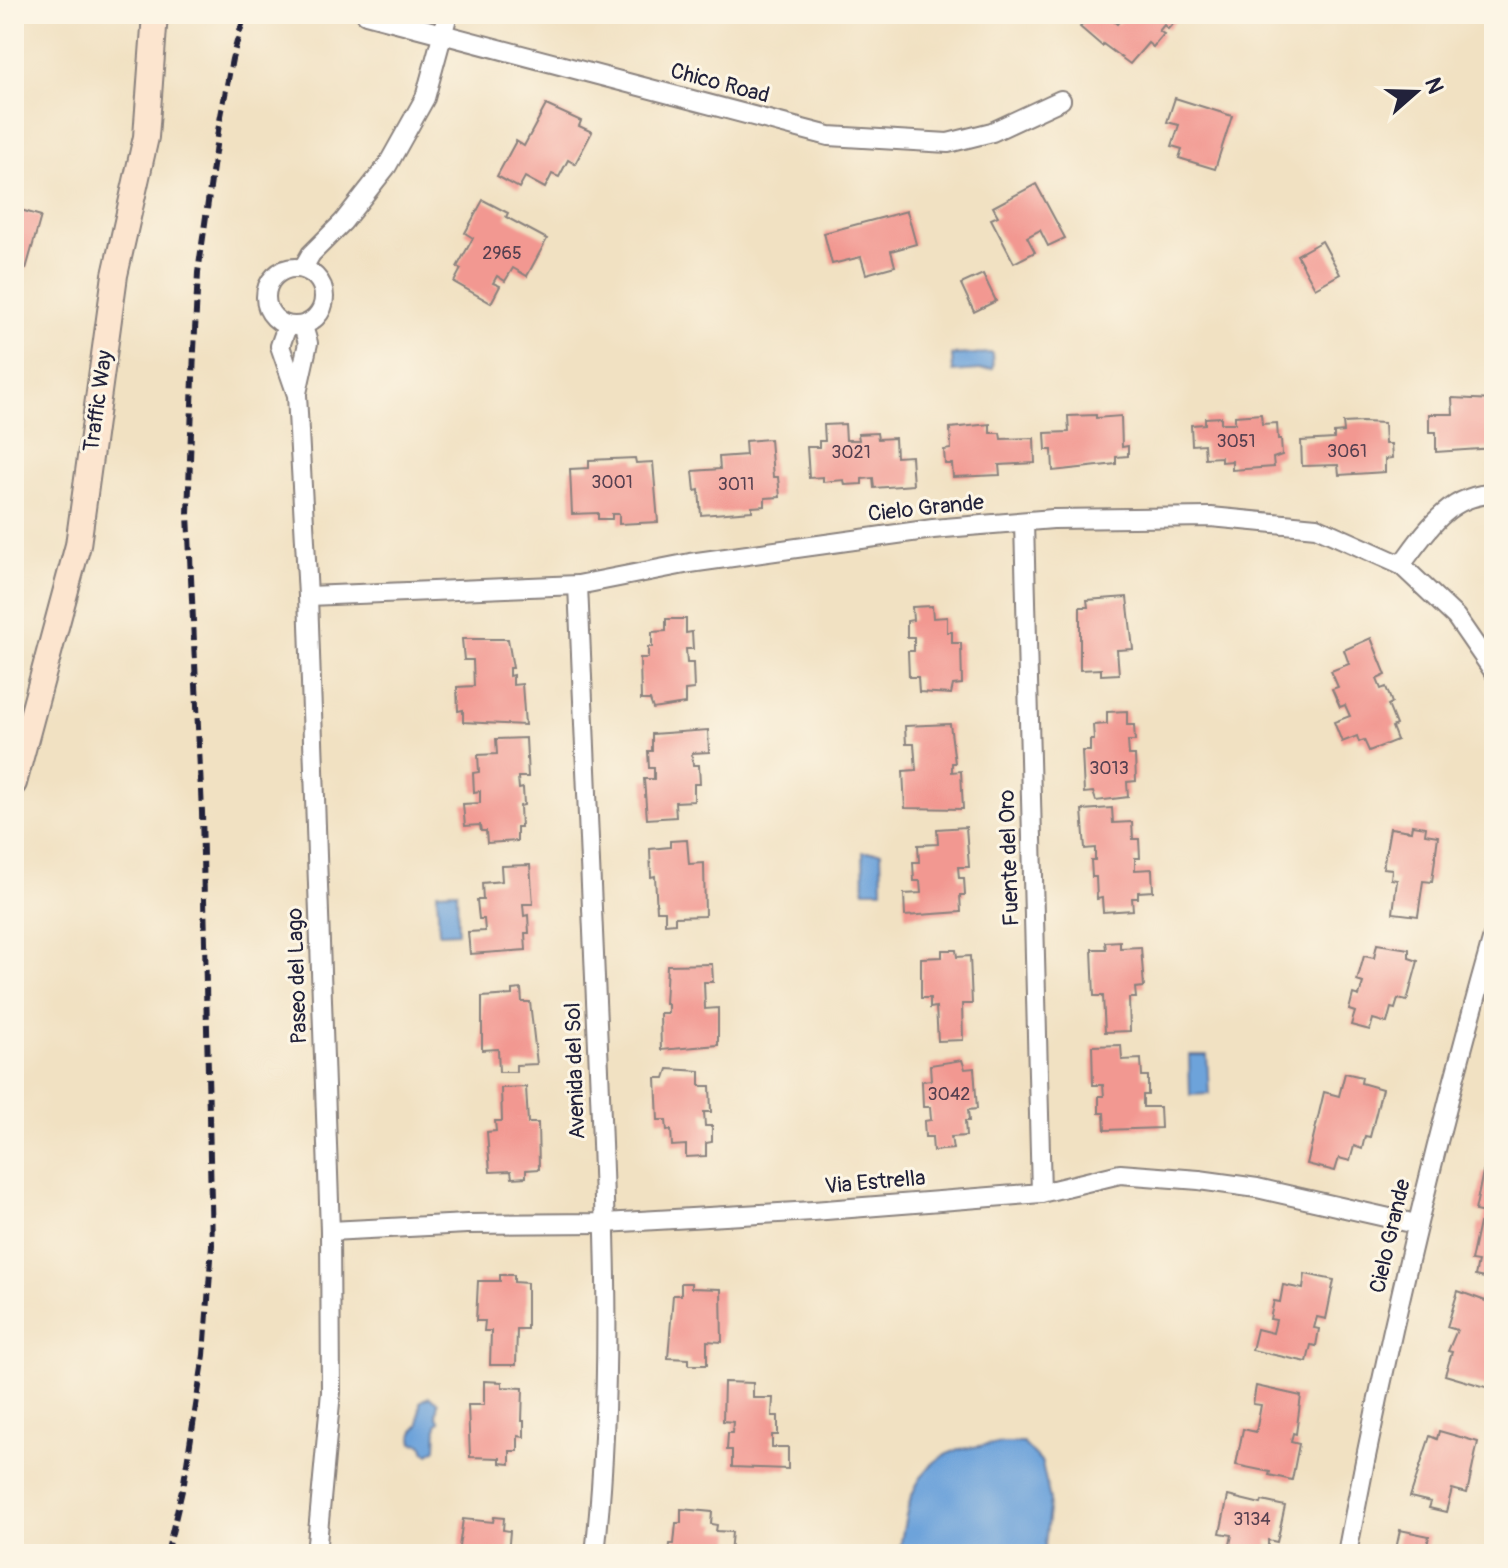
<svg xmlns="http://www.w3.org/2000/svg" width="1508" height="1568" viewBox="0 0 1508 1568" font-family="Pangolin,sans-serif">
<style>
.water{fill:#6da3da;stroke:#48628a;stroke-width:2}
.building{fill:#f29891}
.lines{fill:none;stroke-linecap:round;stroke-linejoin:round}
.street-casing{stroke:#8a827e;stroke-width:22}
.secondary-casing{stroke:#8a827e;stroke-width:28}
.street{stroke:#fff;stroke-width:18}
.secondary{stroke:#fce5cf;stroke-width:24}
.rail{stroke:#22223b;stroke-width:6;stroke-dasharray:12 6;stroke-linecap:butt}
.labels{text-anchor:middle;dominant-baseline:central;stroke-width:6;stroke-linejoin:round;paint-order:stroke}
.number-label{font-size:18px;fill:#564050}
.street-label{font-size:22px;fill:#22223b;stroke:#fcf5e5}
</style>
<rect width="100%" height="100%" fill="#fcf5e5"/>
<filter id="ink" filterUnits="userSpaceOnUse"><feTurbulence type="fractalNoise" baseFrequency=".0125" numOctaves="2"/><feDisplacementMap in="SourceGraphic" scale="16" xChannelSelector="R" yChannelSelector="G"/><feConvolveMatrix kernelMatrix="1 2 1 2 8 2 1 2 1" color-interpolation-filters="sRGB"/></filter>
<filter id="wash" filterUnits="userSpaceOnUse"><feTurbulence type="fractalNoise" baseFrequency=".006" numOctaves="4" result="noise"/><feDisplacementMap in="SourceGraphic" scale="32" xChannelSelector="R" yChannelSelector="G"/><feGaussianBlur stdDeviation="1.8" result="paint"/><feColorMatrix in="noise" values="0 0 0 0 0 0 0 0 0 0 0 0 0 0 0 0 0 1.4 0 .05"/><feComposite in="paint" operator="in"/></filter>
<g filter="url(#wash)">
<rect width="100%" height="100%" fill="#f1e1c2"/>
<g class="water">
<polygon points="992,353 993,369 953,372 952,355"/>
<polygon points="863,852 881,852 882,890 864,890"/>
<polygon points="457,891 458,932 439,933 437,892"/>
<polygon points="1189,1055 1207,1055 1209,1094 1190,1095"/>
<path d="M429,1397L438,1402L436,1416L440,1422L437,1424L436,1449L429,1454L425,1452L422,1444L413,1443C411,1435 413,1431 419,1425L420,1402Z"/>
<path d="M1001,1443H1023L1042,1463L1050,1500L1044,1554H899C905,1520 908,1480 940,1458C956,1447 983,1446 1001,1443Z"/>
</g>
<g id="blocks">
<g class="building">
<polygon points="1072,14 1106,14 1117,24 1125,14 1181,14 1168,29 1164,25 1159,31 1164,34 1153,47 1148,43 1130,64 1103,44 1102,46 1080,27 1083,24"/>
<polygon points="1175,98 1232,116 1215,169 1179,158 1182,149 1172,146 1179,125 1167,122"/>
<polygon points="546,105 581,121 579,126 592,132 575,164 568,160 559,177 552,174 545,188 525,177 519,188 497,176 516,141 524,146"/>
<polygon points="1036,184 1065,238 1048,246 1040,230 1027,237 1035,252 1014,263 991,219 998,216 993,207"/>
<polygon points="483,200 508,213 506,217 547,239 527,276 513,268 505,281 497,276 493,283 500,286 491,303 454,282 461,269 457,267 473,238 465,233"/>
<polygon points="14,208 41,216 26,269 14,265"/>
<polygon points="907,211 916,244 891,251 895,266 866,274 861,257 832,264 824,233"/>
<polygon points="1322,241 1340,274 1315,288 1297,255"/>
<polygon points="983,274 996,301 974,312 961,284"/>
<polygon points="1452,398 1494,400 1494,448 1436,452 1436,432 1429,432 1429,414 1453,414"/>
<polygon points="1261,414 1262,424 1277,423 1278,439 1281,439 1282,455 1273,458 1274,467 1232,470 1232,461 1221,462 1221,457 1205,458 1204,444 1192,445 1191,425 1205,424 1205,418 1221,417 1221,423 1235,423 1235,416"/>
<polygon points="1096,415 1096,418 1121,416 1122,447 1128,446 1128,456 1116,457 1116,464 1053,471 1052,450 1046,450 1045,433 1069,432 1068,416"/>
<polygon points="1362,422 1384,423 1385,444 1391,444 1392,458 1385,459 1385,472 1339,475 1338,465 1302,466 1301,441 1334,439 1334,433 1344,432 1343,423"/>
<polygon points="845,424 846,440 859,440 858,434 877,433 878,439 895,438 896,457 911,456 913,485 874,488 873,478 862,479 862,484 845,485 844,480 823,482 823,477 809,478 807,447 819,447 819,441 825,441 824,425"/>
<polygon points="990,424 990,433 1000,433 1001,439 1034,438 1035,463 999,465 1000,475 953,477 952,464 945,464 944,450 951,449 950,428"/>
<polygon points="770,439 773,477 778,477 780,497 765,498 765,506 752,507 752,511 701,515 699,490 695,491 693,471 720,469 719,457 746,455 745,441"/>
<polygon points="635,458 636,463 653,462 658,522 619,524 619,514 612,514 612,519 598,519 598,513 572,514 570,469 589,468 589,460"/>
<polygon points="1127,597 1133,649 1117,650 1119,674 1101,675 1101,669 1080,670 1080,607 1088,607 1087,600"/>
<polygon points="932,606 933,618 947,617 947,632 952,632 952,643 961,643 962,684 953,685 951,694 919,692 918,677 909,677 908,651 914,651 914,637 907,637 907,621 913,620 912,607"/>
<polygon points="666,619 686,619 686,633 692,632 693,649 686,649 687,663 693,663 694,689 685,690 685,704 653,709 650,700 641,700 640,658 648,658 648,647 652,647 652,632 666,631"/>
<polygon points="1371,638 1386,675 1377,679 1381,689 1386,687 1392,703 1388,705 1396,725 1392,727 1397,740 1369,751 1364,740 1359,742 1357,736 1342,742 1334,722 1350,716 1345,705 1340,707 1332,689 1338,687 1331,671 1349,664 1344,650"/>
<polygon points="462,639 508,639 513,668 509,668 509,676 513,675 513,685 522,684 525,725 463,722 463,710 458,711 457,687 474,686 473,660 464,660"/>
<polygon points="1127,711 1127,725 1134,725 1135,741 1128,741 1129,755 1135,755 1136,781 1127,782 1128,797 1096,801 1093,792 1084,793 1082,751 1090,751 1090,740 1094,740 1093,725 1107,724 1107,712"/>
<polygon points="950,724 955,763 952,763 952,772 961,771 963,809 905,808 903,771 916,770 914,744 906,744 905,726"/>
<polygon points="708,730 709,752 692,753 693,765 699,765 700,784 694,784 694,801 675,802 676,817 647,819 644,779 654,779 654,768 649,768 648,751 652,751 652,734"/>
<polygon points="526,738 528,777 518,777 519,789 523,788 524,805 520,806 521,827 517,827 517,841 487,843 486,831 481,831 480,825 465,826 463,804 480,803 480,791 474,792 473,773 479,772 478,755 497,754 496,739"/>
<polygon points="1112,808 1113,823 1132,822 1133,839 1139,839 1140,858 1135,858 1135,870 1152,869 1153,891 1138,892 1138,898 1132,898 1133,910 1103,912 1102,898 1097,899 1096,877 1092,877 1091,860 1095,860 1095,848 1085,849 1082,810"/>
<polygon points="1412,825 1426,827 1425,834 1438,836 1432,882 1423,881 1418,916 1393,913 1397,880 1391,879 1392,869 1383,868 1390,828 1411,831"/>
<polygon points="966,827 969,867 958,867 959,878 964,878 965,895 960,895 961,912 905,916 904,894 921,893 920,881 914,881 913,862 919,862 918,845 938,844 937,829"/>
<polygon points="687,840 689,864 704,863 705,916 675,917 675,923 665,924 665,911 657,911 655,876 651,877 650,849 670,847 670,841"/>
<polygon points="530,865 533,904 523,904 524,916 528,915 529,933 525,933 526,950 470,954 468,932 485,931 484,919 479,919 477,900 483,900 482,883 502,881 501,866"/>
<polygon points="1120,941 1120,948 1141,947 1144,987 1135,988 1136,998 1129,998 1130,1031 1105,1032 1103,996 1094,996 1092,949 1106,949 1105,942"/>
<polygon points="1377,944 1409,949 1409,958 1418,961 1407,1001 1398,999 1395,1009 1391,1008 1387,1023 1373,1019 1370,1030 1351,1025 1355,1012 1349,1010 1353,994 1359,996 1363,983 1357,981 1364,956 1374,958"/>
<polygon points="942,950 956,950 957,957 970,956 972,1004 962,1004 963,1040 938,1041 936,1007 930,1008 930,998 921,998 921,958 942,957"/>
<polygon points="712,964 713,982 704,982 705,1009 718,1008 718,1045 661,1050 660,1013 668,1013 668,1004 665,1004 667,965"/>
<polygon points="521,989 522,1002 530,1002 537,1064 516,1065 516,1072 499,1072 498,1049 482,1050 482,997 512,995 512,990"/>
<polygon points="1121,1045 1122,1060 1141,1059 1142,1076 1148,1076 1148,1095 1143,1095 1143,1107 1160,1107 1161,1128 1105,1130 1104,1113 1099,1113 1099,1096 1104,1096 1103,1085 1093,1085 1092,1046"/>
<polygon points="962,1060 965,1069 974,1068 977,1109 968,1110 969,1121 965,1121 966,1136 951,1137 953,1149 933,1151 932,1137 925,1137 924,1121 931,1120 930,1107 923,1107 922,1081 931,1080 930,1065"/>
<polygon points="668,1069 700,1071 700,1086 710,1086 711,1112 704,1112 705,1126 712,1126 712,1142 706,1143 706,1156 686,1157 686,1145 672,1146 671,1130 667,1131 666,1120 658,1120 656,1078 665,1078"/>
<polygon points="1345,1073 1362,1077 1361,1083 1382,1089 1370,1137 1365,1136 1362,1149 1354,1146 1350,1161 1339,1158 1335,1171 1307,1164 1324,1092 1339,1096"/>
<polygon points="526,1087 528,1123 538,1123 539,1169 526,1170 526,1177 512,1178 511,1171 490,1172 487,1132 496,1131 495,1121 502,1121 501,1088"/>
<polygon points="1483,1172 1494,1174 1494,1280 1475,1276 1478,1262 1471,1261 1479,1223 1482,1224 1485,1213 1475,1211"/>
<polygon points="1305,1274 1334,1280 1326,1319 1317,1317 1314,1328 1319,1329 1316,1346 1311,1345 1307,1362 1252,1350 1257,1329 1273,1333 1276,1320 1270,1319 1274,1301 1280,1302 1283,1285 1303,1289"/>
<polygon points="500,1275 514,1275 514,1282 527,1283 527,1329 517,1329 516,1365 490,1365 491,1331 484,1331 485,1321 476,1321 478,1281 500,1281"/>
<polygon points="681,1283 691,1283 691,1288 721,1289 722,1342 707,1341 707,1365 689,1365 689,1359 668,1358 673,1295 681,1295"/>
<polygon points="1458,1291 1494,1304 1494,1372 1489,1388 1445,1375 1452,1352 1448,1351 1457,1330 1447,1327"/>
<polygon points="484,1381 502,1382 502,1387 523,1388 522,1421 524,1421 524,1437 518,1436 518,1451 510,1451 510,1464 500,1463 500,1458 470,1457 468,1405 484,1405"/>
<polygon points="724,1382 753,1383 753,1398 773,1398 772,1416 778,1416 778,1435 772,1435 772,1447 788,1447 788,1469 732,1467 732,1450 727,1450 728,1433 732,1433 733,1422 723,1421"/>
<polygon points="1256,1386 1301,1396 1296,1434 1293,1433 1291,1442 1299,1444 1292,1480 1269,1475 1270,1472 1236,1465 1243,1429 1256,1432 1261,1405 1253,1404"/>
<polygon points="1439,1431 1478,1442 1467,1493 1452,1489 1446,1512 1429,1508 1431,1502 1410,1497 1430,1436 1437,1439"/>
<polygon points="1228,1496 1261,1504 1262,1501 1285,1506 1277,1542 1268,1540 1268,1554 1228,1554 1232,1535 1220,1533"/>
<polygon points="681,1509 712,1512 711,1524 717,1525 716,1531 732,1532 730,1553 669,1554 670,1544 674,1544 676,1523 681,1523"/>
<polygon points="494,1517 504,1518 503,1530 510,1531 508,1554 458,1554 463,1519 493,1522"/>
<polygon points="1400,1530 1429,1536 1426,1551 1434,1554 1395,1554"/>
</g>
</g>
</g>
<g filter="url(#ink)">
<use href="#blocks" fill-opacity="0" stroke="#8a827e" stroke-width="2"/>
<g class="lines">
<defs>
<g id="street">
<polyline points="366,14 829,136 948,143 992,132 1061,100"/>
<circle cx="295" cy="297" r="29"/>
<polyline points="303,268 311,254 343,222 387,166 425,98 448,14"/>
<polyline points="287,326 280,346 297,395 308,596 330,1231 331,1392 316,1554"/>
<polyline points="297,393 308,343 303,326"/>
<polyline points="1024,522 1041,1193"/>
<path d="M1401,565C1425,533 1448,494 1494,494"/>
<path d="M578,585C585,746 592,908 599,1070C606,1231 613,1393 595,1554"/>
<polyline points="308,596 578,585 690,563 933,529 1053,519 1211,517 1316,527 1401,565 1456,617 1494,672"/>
<polyline points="330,1231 467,1224 605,1223 813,1211 1041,1193 1120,1174 1199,1180 1257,1188 1416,1224"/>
<path d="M1347,1554C1386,1344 1436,1138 1494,933"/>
</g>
<polyline id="secondary" points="14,783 78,545 115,275 146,137 155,14"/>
</defs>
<use href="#street" class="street-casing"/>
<use href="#secondary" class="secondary-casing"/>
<use href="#street" class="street"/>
<use href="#secondary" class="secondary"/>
<polyline class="rail" points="167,1554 184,1482 204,1355 212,1245 202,812 188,514 194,350 198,273 218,131 232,59 245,14"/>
</g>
</g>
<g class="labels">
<g class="number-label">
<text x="502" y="253">2965</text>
<text x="1236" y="441">3051</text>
<text x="1347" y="451">3061</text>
<text x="851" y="452">3021</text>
<text x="612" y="482">3001</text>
<text x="736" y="484">3011</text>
<text x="1109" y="768">3013</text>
<text x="949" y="1094">3042</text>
<text x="1252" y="1519">3134</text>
</g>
<g class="street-label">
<text transform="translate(720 83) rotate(15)">Chico Road</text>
<text transform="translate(98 401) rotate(-82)">Traffic Way</text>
<text transform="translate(926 508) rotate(-6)">Cielo Grande</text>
<text transform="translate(1009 858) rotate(-92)">Fuente del Oro</text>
<text transform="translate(297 976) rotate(-92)">Paseo del Lago</text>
<text transform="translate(575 1071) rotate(-92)">Avenida del Sol</text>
<text transform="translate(875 1182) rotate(-5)">Via Estrella</text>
<text transform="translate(1390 1236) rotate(-77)">Cielo Grande</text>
</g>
</g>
<rect width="1508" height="1568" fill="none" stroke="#fcf5e5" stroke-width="48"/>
<g transform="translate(1416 92) rotate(70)" stroke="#fcf5e5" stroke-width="6" paint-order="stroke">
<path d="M0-6L14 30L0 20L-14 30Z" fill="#22223b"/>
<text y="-12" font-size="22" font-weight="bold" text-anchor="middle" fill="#22223b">N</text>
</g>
</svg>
